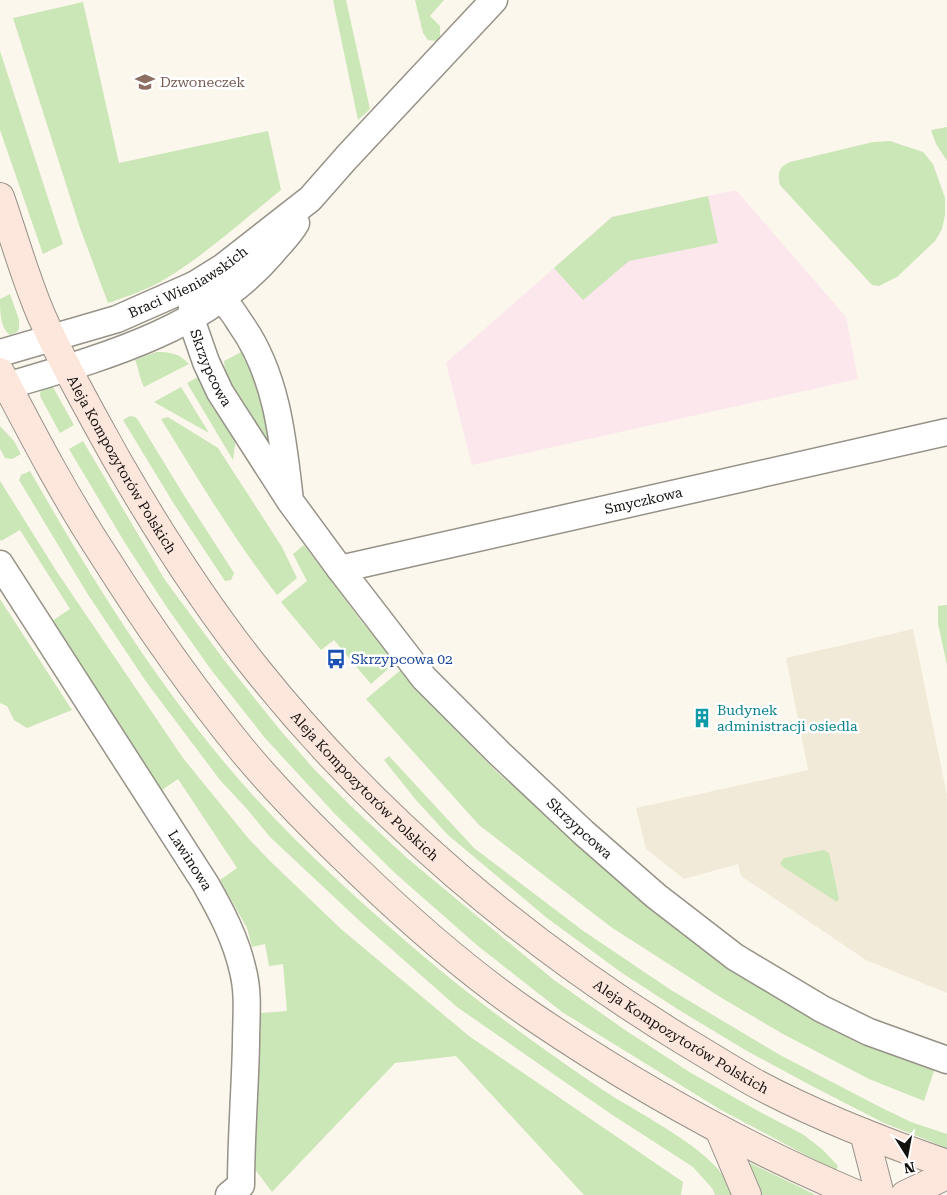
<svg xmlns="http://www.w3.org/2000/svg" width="947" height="1195" viewBox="0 0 947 1195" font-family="'Roboto Serif',serif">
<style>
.built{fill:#f2ead8}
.education{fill:#fce7ed}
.green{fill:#cbe6b7}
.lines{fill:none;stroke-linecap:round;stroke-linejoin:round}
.street-casing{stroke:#969288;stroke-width:29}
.secondary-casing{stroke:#969288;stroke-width:30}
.street{stroke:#fff;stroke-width:26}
.secondary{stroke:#fde7dd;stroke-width:28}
.labels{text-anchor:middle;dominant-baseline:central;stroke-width:5;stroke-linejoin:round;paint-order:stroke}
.education-label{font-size:14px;fill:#785e54;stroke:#fff;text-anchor:start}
.street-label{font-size:14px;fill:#14120f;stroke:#fff}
.transit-label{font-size:14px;fill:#164399;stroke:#fff;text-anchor:start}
.culture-label{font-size:14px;fill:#0d838f;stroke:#fff;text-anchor:start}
</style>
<rect width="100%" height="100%" fill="#fcf7ec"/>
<polygon class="built" points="913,629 947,795 947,993 866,960 741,876 738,864 684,879 646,849 636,808 808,770 786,658"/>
<polygon class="education" points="736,190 846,317 858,379 472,465 446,363 612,217"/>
<g class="green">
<polygon points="333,0 346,0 370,109 358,120"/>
<polygon points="415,0 444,0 430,16 440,26 440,37 436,41 428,40 423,33"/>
<path d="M83,2L119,163L268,131L281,190C243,220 207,254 165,279C147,290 128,296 108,303L80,228L13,18Z"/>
<polygon points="0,51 63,244 43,254 0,130"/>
<polygon points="947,127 947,161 936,144 931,130"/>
<path d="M890,141L923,152L933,164L945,198V215L942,229L935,241L897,277L879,286L872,285L780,185C777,173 779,167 790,162L873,142Z"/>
<polygon points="708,196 718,243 629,261 583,300 554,268 612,217"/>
<path d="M10,294L19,320V329L17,332L10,335C0,328 0,311 0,299Z"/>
<path d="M249,348L268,413L270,446C253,421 226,391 224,361Z"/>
<path d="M156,352C170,352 179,353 189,364L144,387C139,377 139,369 135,360Z"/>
<polygon points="198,377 236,439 233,460 187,383"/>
<polygon points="47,385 53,387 74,425 60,433 40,396 41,388"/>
<polygon points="181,387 209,433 154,402"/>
<polygon points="130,416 135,417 138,420 185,497 234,573 231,580 225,581 174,504 123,420"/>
<path d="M168,417L218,448L282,547L297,578L277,595C234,539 198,479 161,419Z"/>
<polygon points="0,426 14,441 21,454 12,459 5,458 0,449"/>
<polygon points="83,441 165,580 224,660 280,730 314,769 354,809 407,858 554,980 625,1030 691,1073 760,1112 804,1135 823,1150 838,1166 837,1169 834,1170 721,1110 562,1012 478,946 396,874 335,814 265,738 212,671 166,606 125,543 69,449"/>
<path d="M30,471C89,574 148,670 224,762C282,832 353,896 422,955C476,1001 533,1042 591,1082C629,1109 687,1135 718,1169C724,1177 729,1186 734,1195H715L712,1188L693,1167L611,1114L457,1007L363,924L270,837L247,809L220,780L147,683L87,593L19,480L21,475Z"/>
<polygon points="0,481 57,572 183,758 248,838 270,861 341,929 469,1036 683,1182 681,1195 584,1195 456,1056 395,1063 272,1192 251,1164 261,1013 287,1011 283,964 269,966 265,944 252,947 247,928 220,880 237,868 178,779 162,790 52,621 70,609 20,530 1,541 0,539"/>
<polygon points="304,545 362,622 396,662 371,684 334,640 321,650 281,602 307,581 293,554"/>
<polygon points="0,599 72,710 27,728 14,720 7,706 0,703"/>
<polygon points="947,605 947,665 938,624 938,606"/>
<polygon points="402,669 453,727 496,771 579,845 935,1068 924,1101 869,1079 783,1034 720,997 611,927 479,825 366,699"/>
<polygon points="389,756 474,848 582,930 671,990 780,1055 880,1107 911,1122 947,1134 947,1148 884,1123 810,1085 747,1051 679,1010 622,973 547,918 448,835 416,800 384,760"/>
<polygon points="824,850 829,853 830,857 839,899 837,902 783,867 780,863 784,858"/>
<polygon points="746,1161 816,1195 760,1195"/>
</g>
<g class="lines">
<defs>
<g id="street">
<path id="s1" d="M0,353L117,319L194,285L223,267L310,199L347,157L494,0"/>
<path d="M0,388C97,359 204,332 272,253C280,243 290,234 296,223"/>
<path id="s2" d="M290,501C283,439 277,374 240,323C235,315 229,305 221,299C213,294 203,290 194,285L191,319L206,362L220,392L290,501L340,569L424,678L500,754L584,833L656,896L735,957L822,1009L869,1032L947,1060"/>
<path id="s3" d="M0,564L205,883C221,911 236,939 243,971C249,994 246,1019 246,1043C245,1091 241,1138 241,1185L229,1195"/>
<path id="s4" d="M340,569L947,432"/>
</g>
<g id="secondary">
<path id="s5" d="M0,197C14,237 25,278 42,317C64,366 91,413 117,460C159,533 205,605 258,671C376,818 525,944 686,1042C708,1055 730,1069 753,1082C814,1115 881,1141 947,1164"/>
<path d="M0,372C32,433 64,495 102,553C145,621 192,689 244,752C279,794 318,833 358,871C412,923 469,973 532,1016C634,1085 744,1147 858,1195"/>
<polyline points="719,1129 747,1195"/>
<polyline points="864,1133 880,1195"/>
<polyline points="905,1195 947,1175"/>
</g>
</defs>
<use href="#street" class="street-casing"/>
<use href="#secondary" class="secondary-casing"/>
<use href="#street" class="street"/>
<use href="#secondary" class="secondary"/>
</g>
<defs>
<symbol id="school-bare" viewBox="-9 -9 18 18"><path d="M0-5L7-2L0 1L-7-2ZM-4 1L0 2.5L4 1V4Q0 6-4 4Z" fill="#8d6e63" stroke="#fff" stroke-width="2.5" paint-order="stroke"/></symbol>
<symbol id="bus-bare" viewBox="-9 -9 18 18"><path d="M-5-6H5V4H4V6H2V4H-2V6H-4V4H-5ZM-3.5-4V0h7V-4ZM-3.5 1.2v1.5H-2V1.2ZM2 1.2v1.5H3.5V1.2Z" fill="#1a4fb4" stroke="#fff" stroke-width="2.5" paint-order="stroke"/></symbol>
<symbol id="building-bare" viewBox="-9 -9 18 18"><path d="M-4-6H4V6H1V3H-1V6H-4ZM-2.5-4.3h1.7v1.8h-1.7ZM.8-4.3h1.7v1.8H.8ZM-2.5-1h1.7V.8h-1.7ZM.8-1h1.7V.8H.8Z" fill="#0f9aa8" stroke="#fff" stroke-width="2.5" paint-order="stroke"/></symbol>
</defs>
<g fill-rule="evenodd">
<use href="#school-bare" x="131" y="68" width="28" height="28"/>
<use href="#bus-bare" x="322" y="645" width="28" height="28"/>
<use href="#building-bare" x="688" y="704" width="28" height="28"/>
</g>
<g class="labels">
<g class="education-label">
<text x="160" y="82">Dzwoneczek</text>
</g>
<g class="street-label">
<text stroke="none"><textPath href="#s1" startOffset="202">Braci Wieniawskich</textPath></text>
<text stroke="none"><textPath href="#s2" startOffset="335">Skrzypcowa</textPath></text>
<text stroke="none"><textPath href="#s5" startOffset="295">Aleja Kompozytorów Polskich</textPath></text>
<text stroke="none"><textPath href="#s4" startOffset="311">Smyczkowa</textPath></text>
<text stroke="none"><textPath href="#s5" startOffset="700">Aleja Kompozytorów Polskich</textPath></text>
<text stroke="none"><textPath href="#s2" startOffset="929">Skrzypcowa</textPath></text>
<text stroke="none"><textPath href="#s3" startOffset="352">Lawinowa</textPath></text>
<text stroke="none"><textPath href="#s5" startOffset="1105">Aleja Kompozytorów Polskich</textPath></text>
</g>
<g class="transit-label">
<text x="351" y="659">Skrzypcowa 02</text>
</g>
<g class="culture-label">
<text x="717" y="710">Budynek<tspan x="717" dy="16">administracji osiedla</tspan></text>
</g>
</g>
<g transform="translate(907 1155) rotate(169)" stroke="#ffffff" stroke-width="4" paint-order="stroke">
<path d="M0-4L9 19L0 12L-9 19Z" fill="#14120f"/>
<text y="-8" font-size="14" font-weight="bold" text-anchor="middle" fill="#14120f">N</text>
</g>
</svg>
